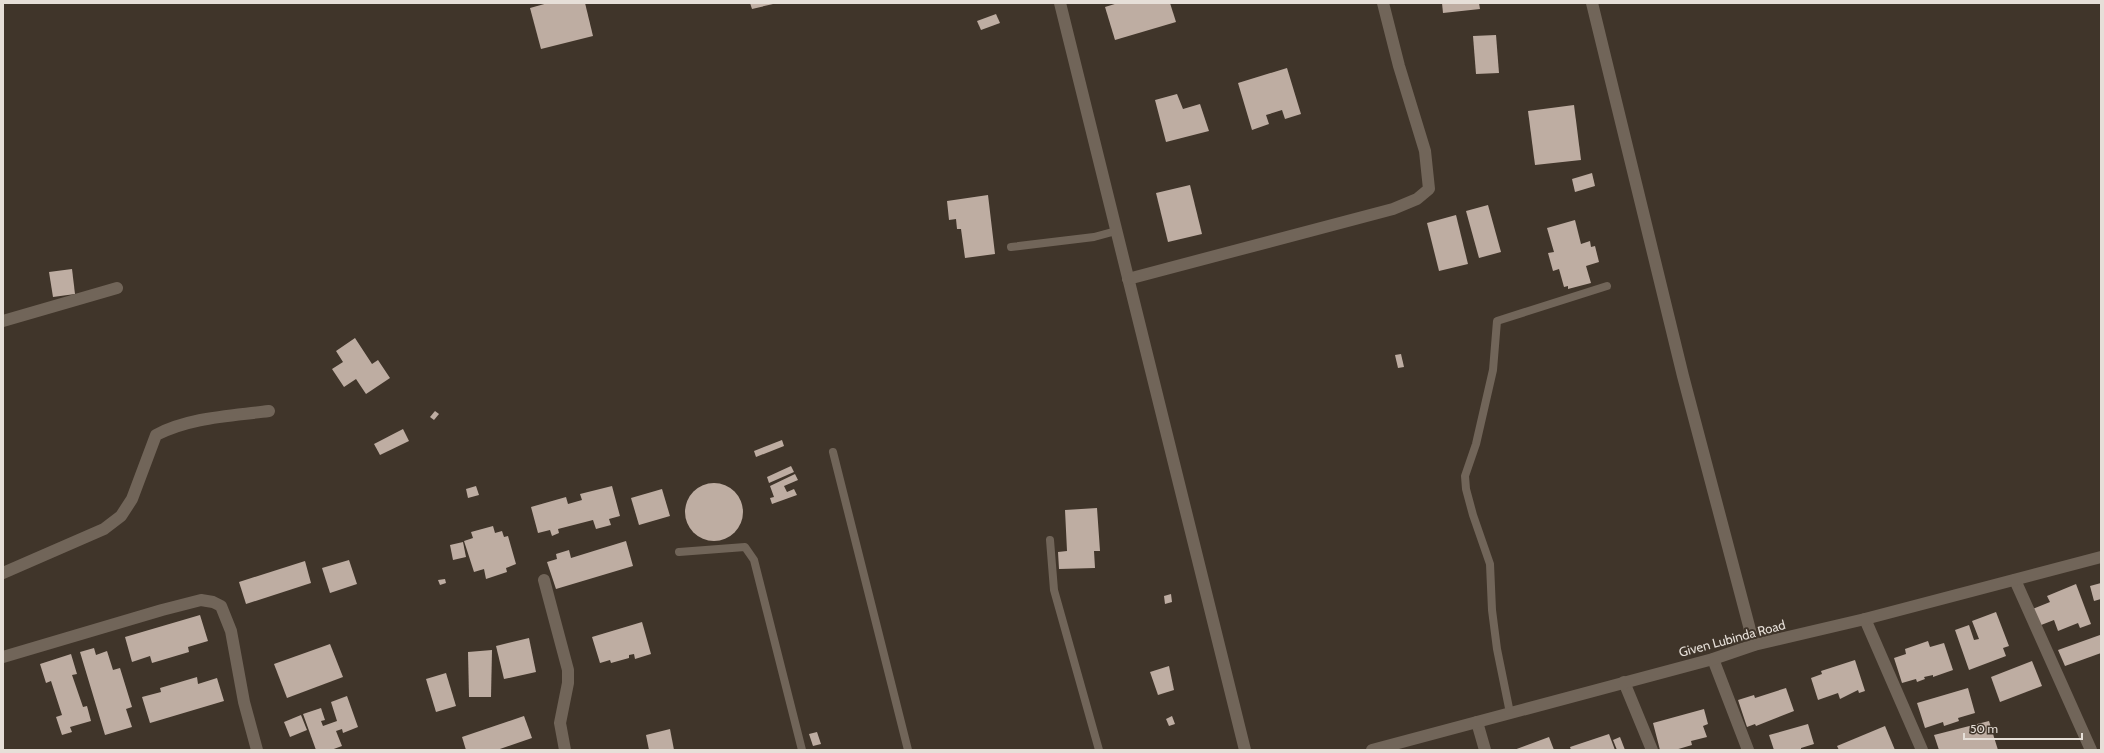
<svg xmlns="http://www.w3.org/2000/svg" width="2104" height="753" viewBox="0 0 2104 753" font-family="Cabin,sans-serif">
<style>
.building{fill:#beada2}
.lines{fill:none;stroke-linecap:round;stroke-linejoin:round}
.lane{stroke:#716559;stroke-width:8}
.street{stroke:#716559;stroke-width:12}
.secondary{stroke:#716559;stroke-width:12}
.labels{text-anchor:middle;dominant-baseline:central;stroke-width:4;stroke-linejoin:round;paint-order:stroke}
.street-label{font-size:13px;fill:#e6dfd8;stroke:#40352a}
</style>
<rect width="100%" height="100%" fill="#40352a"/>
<g class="building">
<polygon points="548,3 585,3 593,36 541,49 530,8"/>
<polygon points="750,3 773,3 773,4 752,9"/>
<polygon points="1118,3 1170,3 1176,22 1115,40 1105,7"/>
<polygon points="1442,3 1479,3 1480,9 1443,13"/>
<polygon points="996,14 1000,23 981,30 977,21"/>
<polygon points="1496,35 1499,73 1476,74 1473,36"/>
<polygon points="1287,68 1301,114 1285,119 1282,110 1266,115 1269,124 1252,130 1238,83"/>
<polygon points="1177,94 1183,109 1200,104 1209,131 1166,142 1155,100"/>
<polygon points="1574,105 1581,160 1535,165 1528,111"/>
<polygon points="1592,173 1595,186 1575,192 1572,179"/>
<polygon points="1190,185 1202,234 1168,242 1156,193"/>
<polygon points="988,195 995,254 965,258 961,229 957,229 956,219 949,220 947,201"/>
<polygon points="1488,205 1501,252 1479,258 1466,211"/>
<polygon points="1456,215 1468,264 1439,271 1427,223"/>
<polygon points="1575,220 1581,244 1590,241 1591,247 1595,246 1599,262 1586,266 1591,283 1568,289 1568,286 1564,287 1559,269 1553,271 1548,253 1554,252 1547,228"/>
<polygon points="72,269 75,294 53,297 49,272"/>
<polygon points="355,338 372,364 378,360 390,378 366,394 356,379 344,387 332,369 343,362 336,351"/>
<polygon points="1401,354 1404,367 1398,368 1395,355"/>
<polygon points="435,411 439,414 434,420 430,417"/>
<polygon points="403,429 409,441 380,455 374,444"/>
<polygon points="782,440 784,446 756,457 754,451"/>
<polygon points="791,466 794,472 769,483 767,477"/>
<polygon points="795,474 798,480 784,486 787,492 794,489 797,495 772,504 770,498 774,497 770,486"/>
<circle cx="714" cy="512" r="29"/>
<polygon points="476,486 479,495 468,498 466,489"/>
<polygon points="612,486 620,516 609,519 611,525 596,529 593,520 558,529 559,533 552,536 550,530 538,533 531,507 566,497 568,504 582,500 580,494"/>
<polygon points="662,489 670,516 639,525 631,498"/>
<polygon points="1097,508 1100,551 1094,551 1095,568 1059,569 1058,552 1067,551 1065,510"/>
<polygon points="493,526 495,533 502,531 504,537 508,536 516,564 506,568 507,572 486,579 484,569 474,572 464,541 473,538 471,532"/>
<polygon points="626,541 633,566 556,589 547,562 557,559 556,554 569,550 571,558"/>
<polygon points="463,542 466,557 453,560 450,545"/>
<polygon points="349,560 357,584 330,593 322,568"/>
<polygon points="305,561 311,583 246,604 239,582"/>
<polygon points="445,579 446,583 440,585 438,580"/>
<polygon points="2101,583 2101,599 2094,601 2090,586"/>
<polygon points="2076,584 2091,624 2080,628 2078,623 2058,631 2054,620 2036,627 2030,610 2050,602 2047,596"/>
<polygon points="1171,594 1172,602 1165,604 1164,596"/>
<polygon points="1996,612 2009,646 2003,648 2006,656 1969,670 1955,630 1969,625 1974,640 1979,639 1972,621"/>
<polygon points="200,615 208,641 188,647 189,652 152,663 150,656 132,662 125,637"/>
<polygon points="642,622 651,654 635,659 634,654 629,655 629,658 611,663 610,660 600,663 592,637"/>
<polygon points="2100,635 2101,653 2065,666 2058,650"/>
<polygon points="529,638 536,672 504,679 496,646"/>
<polygon points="1928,641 1930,647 1944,643 1953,670 1933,677 1933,675 1924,677 1925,679 1917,682 1916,679 1902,683 1894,658 1906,654 1905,649"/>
<polygon points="330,644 343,677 287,698 274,664"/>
<polygon points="94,648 96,655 107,651 113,670 120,668 132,707 126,709 132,727 105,735 80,652"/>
<polygon points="492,650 491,697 469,697 468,652"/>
<polygon points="71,654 77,674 72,675 83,707 87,706 91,721 70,727 72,732 62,735 56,717 62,715 51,681 46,683 40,664"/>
<polygon points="1855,660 1865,691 1859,693 1858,690 1840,699 1838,693 1818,700 1811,678 1822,674 1821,671"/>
<polygon points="2032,661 2042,686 2000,702 1991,677"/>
<polygon points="1169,666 1174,690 1158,695 1150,672"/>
<polygon points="446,673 456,706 436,712 426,679"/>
<polygon points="197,677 198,684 217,678 224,701 150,723 142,697 161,692 160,688"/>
<polygon points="1786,688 1794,711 1756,726 1755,724 1747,727 1738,700 1754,695 1755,698"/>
<polygon points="1968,688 1975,713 1958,718 1959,721 1944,726 1943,722 1925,728 1917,703"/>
<polygon points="347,696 358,727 343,733 342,729 336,731 342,746 331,750 316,750 303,714 321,708 325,720 321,721 323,726 337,721 331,702"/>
<polygon points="1704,709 1708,724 1703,726 1707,737 1691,741 1692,745 1675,750 1660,750 1653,723"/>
<polygon points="301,715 307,730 290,737 284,722"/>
<polygon points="524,716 532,738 497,750 466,750 462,737"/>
<polygon points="1172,716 1175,724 1169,726 1166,719"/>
<polygon points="1989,721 1998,750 1939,750 1934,735"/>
<polygon points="1808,724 1814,744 1801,748 1801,750 1774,750 1769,735"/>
<polygon points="1885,726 1895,750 1839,750 1837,746"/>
<polygon points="670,729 674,750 649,750 646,735"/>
<polygon points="817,732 821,744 813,746 809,734"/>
<polygon points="1609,734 1615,750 1571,750 1570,747"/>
<polygon points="1549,737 1554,750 1514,750"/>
<polygon points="1620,737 1625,750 1617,750 1613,740"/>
</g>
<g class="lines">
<g class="lane">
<polyline points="1011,247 1094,237 1116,231"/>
<polyline points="833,452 908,750"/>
<polyline points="1050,540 1054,590 1099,750"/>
<polyline points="679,552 745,547 754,560 802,750"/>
<polyline points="1510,713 1497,649 1492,610 1490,564 1473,515 1466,489 1465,476 1476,444 1493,370 1497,321 1607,286"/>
</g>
<g class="street">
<polyline points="1060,3 1245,750"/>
<polyline points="1592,3 1683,376 1754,645"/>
<polyline points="1128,279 1393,209 1417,199 1429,189 1425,151 1399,66 1383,3"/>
<polyline points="3,321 117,288"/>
<path d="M3,573L104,529L121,516L132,499L156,435C190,417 232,416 269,411"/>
<polyline points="544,580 568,670 568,683 560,723 565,750"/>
<polyline points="2015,580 2091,750"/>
<polyline points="1865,619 1922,750"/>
<polyline points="3,657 162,610 201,600 213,602 221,606 231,631 244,702 257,750"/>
<polyline points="1713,659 1748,750"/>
<polyline points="1624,682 1652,750"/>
<polyline points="1477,722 1485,750"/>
</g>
<polyline class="secondary" points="1372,750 1713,659 1754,645 1865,619 2101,557"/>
</g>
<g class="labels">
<g class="street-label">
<text transform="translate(1732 638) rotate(-15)">Given Lubinda Road</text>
</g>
</g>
<rect width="2104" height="753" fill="none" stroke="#e6dfd8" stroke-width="8"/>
<path d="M1964 733v6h118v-6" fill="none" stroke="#e6dfd8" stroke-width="2"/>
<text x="1970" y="733" font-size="12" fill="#e6dfd8" stroke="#40352a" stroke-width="3" paint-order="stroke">50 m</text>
</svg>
